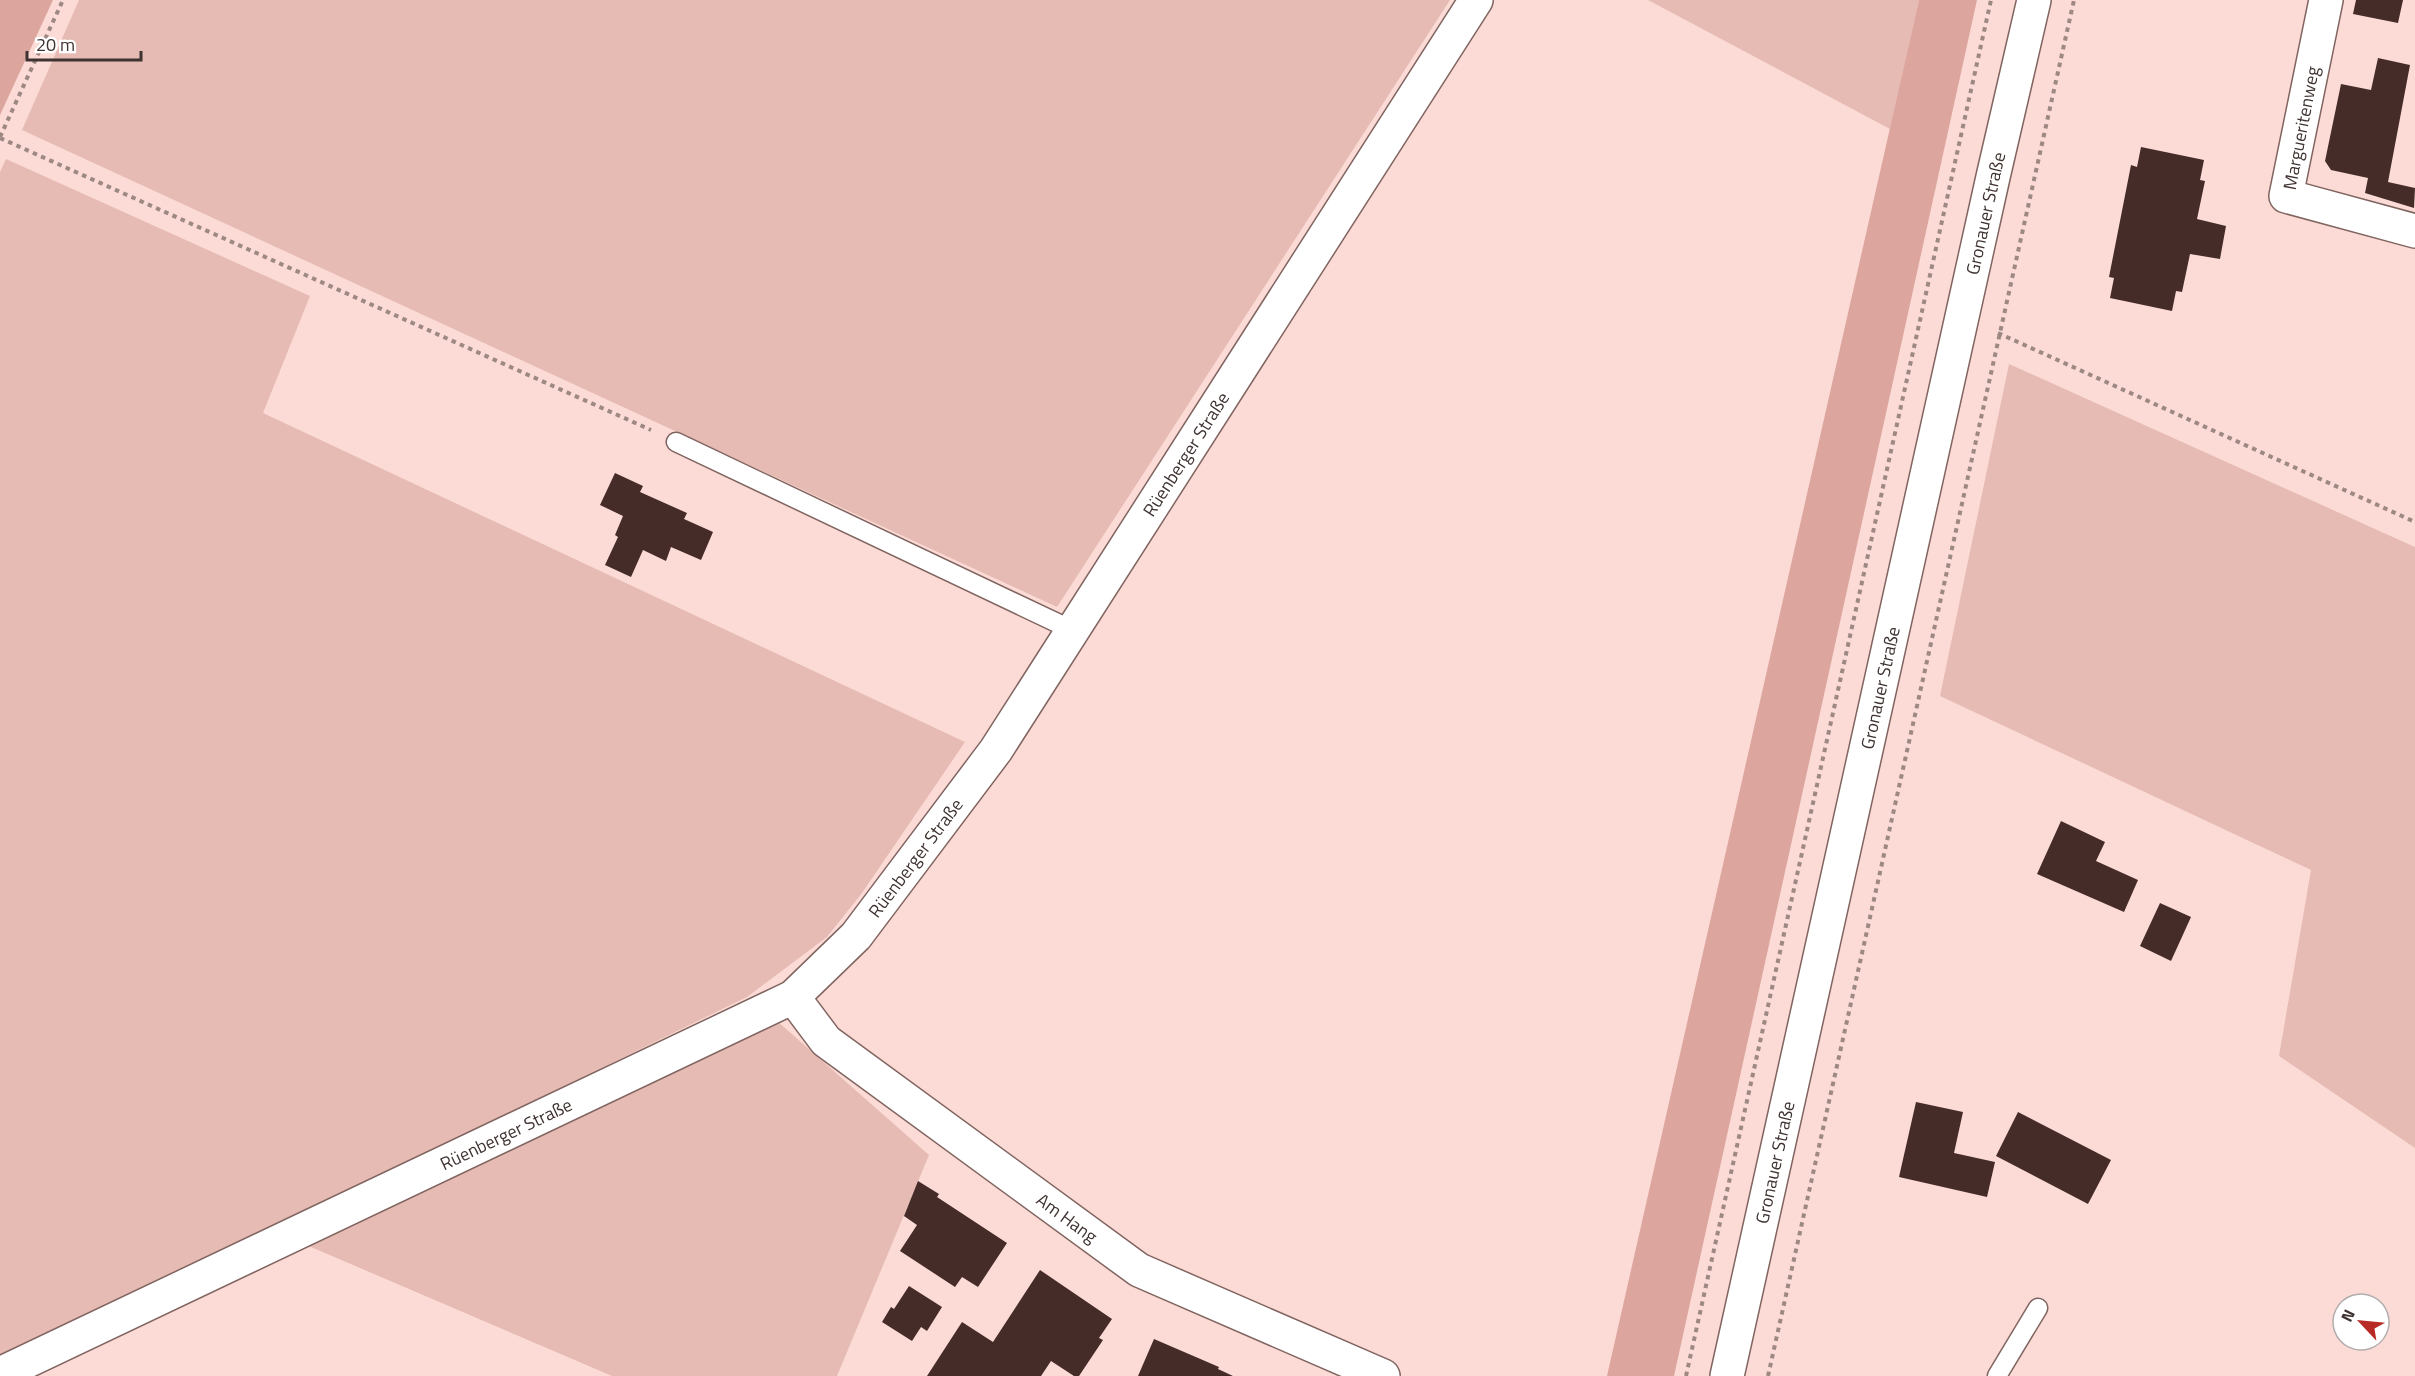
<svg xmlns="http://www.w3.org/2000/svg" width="2415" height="1376" viewBox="0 0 2415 1376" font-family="'Titillium Web',sans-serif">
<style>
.green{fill:#e6bbb4}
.forest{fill:#dca59e}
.building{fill:#452c29}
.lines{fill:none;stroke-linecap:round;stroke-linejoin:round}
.service-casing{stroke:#806460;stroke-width:21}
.minor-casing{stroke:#806460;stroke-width:36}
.secondary-casing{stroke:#806460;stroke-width:36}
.path{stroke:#9e8884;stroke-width:4;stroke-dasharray:4.5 4.5;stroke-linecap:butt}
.service{stroke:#fff;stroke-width:18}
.minor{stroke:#fff;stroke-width:33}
.secondary{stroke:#fff;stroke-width:33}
.labels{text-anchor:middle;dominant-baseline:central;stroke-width:6;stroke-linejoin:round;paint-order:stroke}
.street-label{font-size:18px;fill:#3f3331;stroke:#fff}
</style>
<rect width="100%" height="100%" fill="#fcdbd6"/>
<g class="green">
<polygon points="79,0 1450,0 1057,607 22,130"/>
<polygon points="1649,0 1919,0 1890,129 1648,0"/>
<polygon points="6,159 310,296 263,413 965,742 862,893 827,937 747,997 0,1361 0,172"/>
<polygon points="2009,364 2415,547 2415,1148 2279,1056 2311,870 1940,696"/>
<polygon points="776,1020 929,1155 837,1376 612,1376 304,1244"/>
</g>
<g class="forest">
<polygon points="0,0 53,0 0,115"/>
<polygon points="1919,0 1977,0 1674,1376 1607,1376"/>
</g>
<g class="building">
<polygon points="2356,0 2403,0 2398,23 2353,14"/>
<polygon points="2378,58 2410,65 2388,182 2415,188 2414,208 2365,193 2368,178 2331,170 2325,161 2341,84 2371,90"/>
<polygon points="2141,147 2204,160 2200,180 2205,181 2197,219 2226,226 2220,259 2190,254 2182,292 2176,291 2172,311 2110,298 2114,278 2109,277 2131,165 2137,167"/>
<polygon points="615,473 643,486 640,492 687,513 684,519 713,532 701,560 671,547 666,561 643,550 631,577 605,565 618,537 615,535 623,516 600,505"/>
<polygon points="2061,821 2105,842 2096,861 2138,880 2124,912 2037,874"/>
<polygon points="2160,903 2191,917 2171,961 2140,946"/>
<polygon points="1916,1102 1963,1112 1954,1153 1995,1162 1987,1197 1899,1177"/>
<polygon points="2018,1112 2111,1160 2088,1204 1996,1156"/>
<polygon points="918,1181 939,1194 937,1197 1007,1243 978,1287 962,1277 955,1287 900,1251 917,1225 904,1216"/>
<polygon points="1040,1270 1112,1319 1099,1338 1103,1340 1079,1376 1074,1376 1051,1361 1041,1376 927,1376 962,1322 993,1342"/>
<polygon points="909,1286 942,1307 927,1331 921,1327 912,1341 882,1322 891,1307 894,1309"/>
<polygon points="1154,1339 1219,1367 1218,1369 1233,1376 1138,1376"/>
</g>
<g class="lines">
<defs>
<g id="service">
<polyline points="676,442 1072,630"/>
<polyline points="1997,1376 2038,1308"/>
</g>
<g id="minor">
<polyline points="2326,0 2286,196 2415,231"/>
<path id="s1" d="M793,997L826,1041L1139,1270L1383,1376"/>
<path id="s2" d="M0,1374L793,997L856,936L996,750L1476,0"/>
</g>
<g id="secondary">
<path id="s3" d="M1727,1376L1993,177L2034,0"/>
</g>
</defs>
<use href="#service" class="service-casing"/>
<use href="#minor" class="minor-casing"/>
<use href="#secondary" class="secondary-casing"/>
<g class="path">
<polyline points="0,137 63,0"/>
<polyline points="0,138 651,430"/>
<polyline points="1998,333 2415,522"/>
<polyline points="1686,1376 1991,0"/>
<polyline points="1768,1376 2074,0"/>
</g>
<use href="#service" class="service"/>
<use href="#minor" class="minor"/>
<use href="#secondary" class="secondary"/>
</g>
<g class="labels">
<g class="street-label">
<text transform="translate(2301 128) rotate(-79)">Margueritenweg</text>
<text stroke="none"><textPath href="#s3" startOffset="1191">Gronauer Straße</textPath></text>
<text stroke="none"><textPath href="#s2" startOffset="1550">Rüenberger Straße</textPath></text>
<text stroke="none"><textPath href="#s3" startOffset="705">Gronauer Straße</textPath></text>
<text stroke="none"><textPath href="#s2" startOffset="1064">Rüenberger Straße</textPath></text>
<text stroke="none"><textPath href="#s2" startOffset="560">Rüenberger Straße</textPath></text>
<text stroke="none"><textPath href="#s3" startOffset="219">Gronauer Straße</textPath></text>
<text stroke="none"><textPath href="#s1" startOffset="354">Am Hang</textPath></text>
</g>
</g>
<g transform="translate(2361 1322) rotate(296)"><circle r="28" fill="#ffffff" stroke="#b2adad" stroke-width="1.5"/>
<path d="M0-4.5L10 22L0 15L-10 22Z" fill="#b82a24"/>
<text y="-9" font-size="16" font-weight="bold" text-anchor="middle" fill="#3f3331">N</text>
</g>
<path d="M27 51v9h114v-9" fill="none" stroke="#3f3331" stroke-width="3"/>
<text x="36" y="51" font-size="18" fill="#3f3331" stroke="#ffffff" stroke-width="4.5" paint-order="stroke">20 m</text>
</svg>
